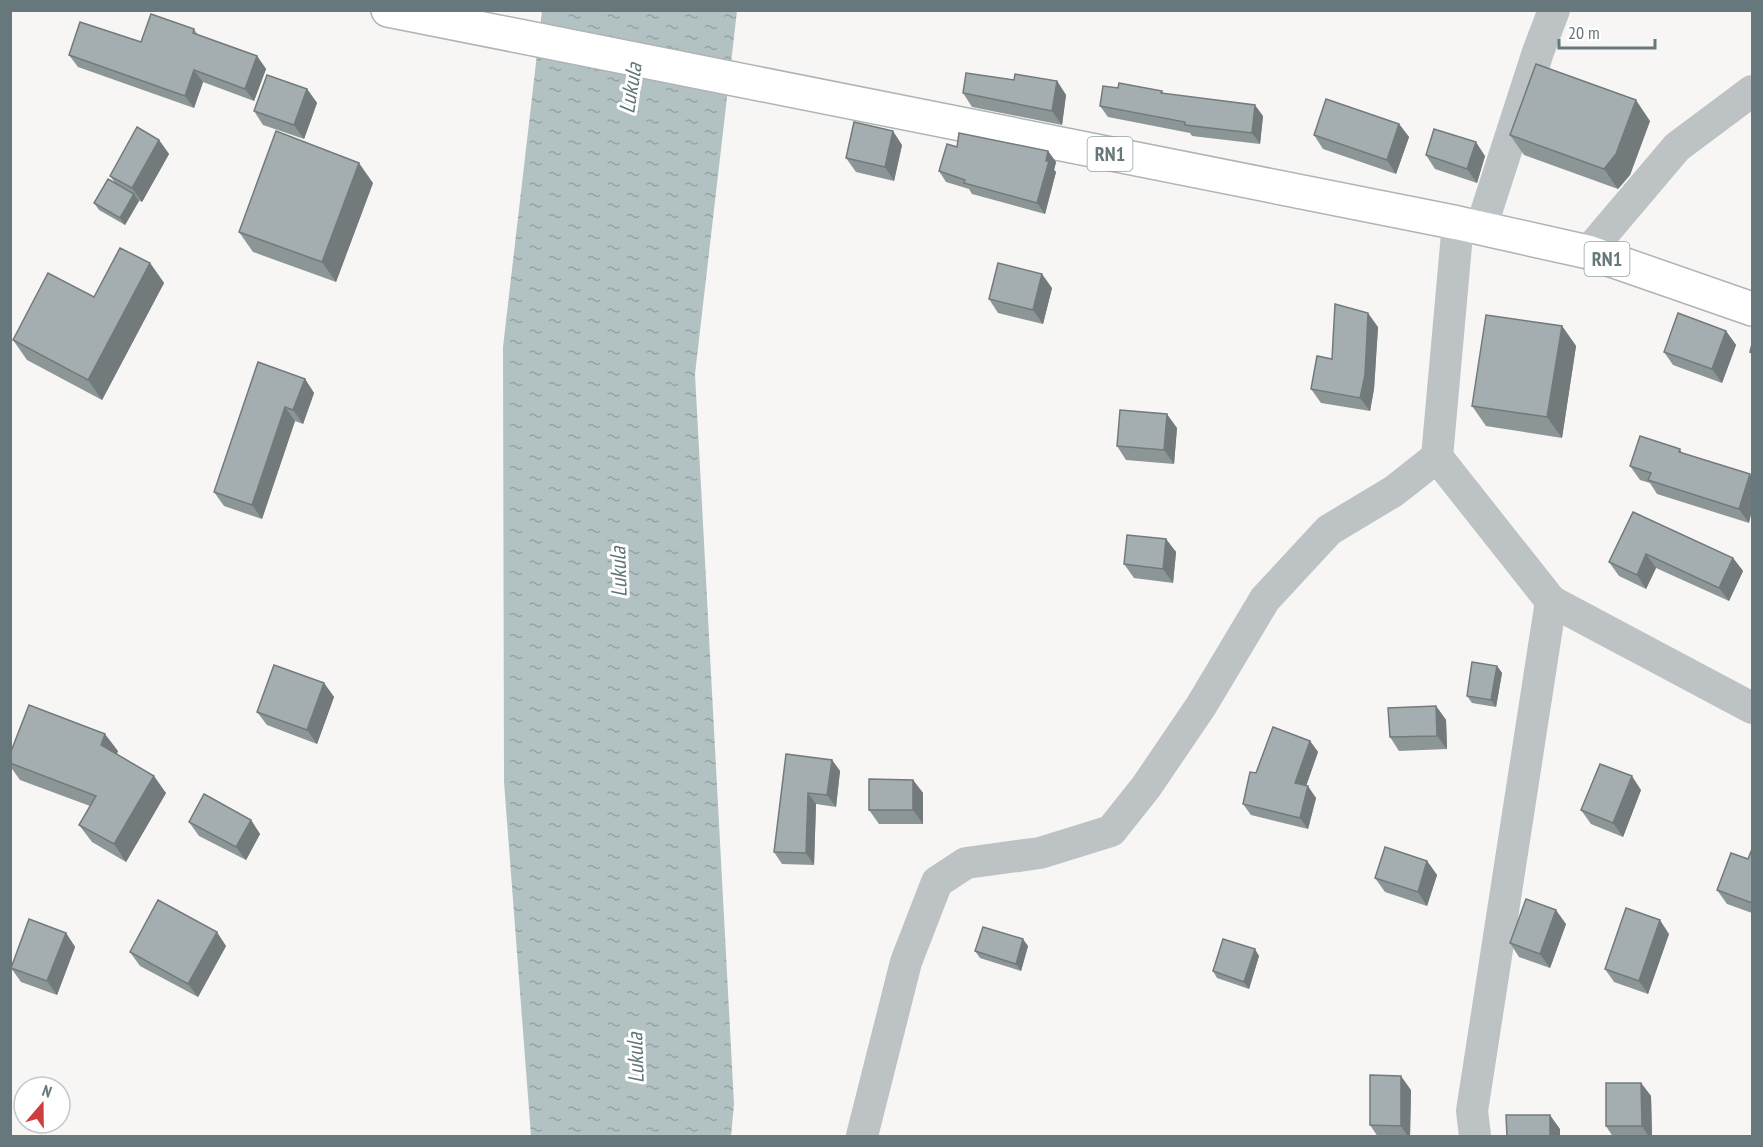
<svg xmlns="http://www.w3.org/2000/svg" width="1763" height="1147" viewBox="0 0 1763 1147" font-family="'PT Sans Narrow',sans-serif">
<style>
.water{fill:url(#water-ripples)}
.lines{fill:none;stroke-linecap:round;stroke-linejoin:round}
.highway-casing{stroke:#afb4b6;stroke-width:36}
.minor{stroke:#bdc2c4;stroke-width:32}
.highway{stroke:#fff;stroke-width:33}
.wall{fill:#8d9697}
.shaded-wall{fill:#737a7b}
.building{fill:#a4aeb0;stroke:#737a7b;stroke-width:1.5}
.labels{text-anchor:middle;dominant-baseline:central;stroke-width:6;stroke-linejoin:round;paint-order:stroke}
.shield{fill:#fff;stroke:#94a0a3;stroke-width:1.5}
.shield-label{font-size:20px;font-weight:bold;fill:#66787b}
.water-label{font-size:22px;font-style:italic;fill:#607677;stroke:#fff}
</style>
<defs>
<pattern id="water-ripples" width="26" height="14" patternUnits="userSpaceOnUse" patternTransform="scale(1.5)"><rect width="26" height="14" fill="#b2c2c2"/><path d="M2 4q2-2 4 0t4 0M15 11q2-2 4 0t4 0" fill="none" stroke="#95a2a3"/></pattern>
</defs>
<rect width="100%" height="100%" fill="#f7f6f4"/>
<polygon class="water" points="542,11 737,11 695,374 734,1104 731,1136 531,1136 504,782 503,347"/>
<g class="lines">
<defs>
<polyline id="highway" points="388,10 1458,223 1588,252 1752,309"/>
</defs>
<use href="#highway" class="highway-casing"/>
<g class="minor">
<polyline points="1458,223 1437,457 1551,601 1472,1111 1475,1136"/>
<polyline points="1481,228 1538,52 1554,10"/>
<polyline points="1588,252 1677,147 1752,91"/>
<polyline points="1551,601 1752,708"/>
<polyline points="862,1136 906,962 937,882 966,863 1040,853 1111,831 1146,787 1201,706 1265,599 1329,530 1394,491 1437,457"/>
</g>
<use href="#highway" class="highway"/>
</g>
<g class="wall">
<polygon points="194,29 198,35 257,56 266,69 254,101 203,82 194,108 78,67 69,55 141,42"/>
<polygon points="1014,80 1057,81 1066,95 1062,125 972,107 963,93"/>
<polygon points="1118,88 1162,91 1164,94 1263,116 1260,144 1192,136 1190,133 1108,117 1100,106"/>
<polygon points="307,89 317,103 304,139 263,125 254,111"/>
<polygon points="1650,121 1630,175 1618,189 1524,155 1510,135"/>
<polygon points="1399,124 1409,137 1396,174 1323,149 1314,135"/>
<polygon points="159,140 169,154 142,202 138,200 139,201 125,225 99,210 94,203 116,184 110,176"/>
<polygon points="902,145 894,181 856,172 846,158"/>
<polygon points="957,147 1048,151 1056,162 1054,170 1056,172 1045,214 972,194 969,189 946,182 939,171"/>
<polygon points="1426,155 1485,156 1477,183 1435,169"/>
<polygon points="373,183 336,282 253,252 239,232"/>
<polygon points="150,263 164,283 102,400 27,360 13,340 94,297"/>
<polygon points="1052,288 1043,324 998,313 989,299"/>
<polygon points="1562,326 1576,346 1562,438 1486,426 1472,406"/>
<polygon points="1378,327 1374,389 1370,411 1321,403 1311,389 1332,359"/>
<polygon points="1726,331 1736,345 1722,383 1673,365 1664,352"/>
<polygon points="305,379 314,393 303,424 295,421 262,519 224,506 214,492"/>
<polygon points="1177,428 1174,464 1126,460 1117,446"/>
<polygon points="1680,449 1682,453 1750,474 1749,523 1657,494 1650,483 1640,480 1630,466"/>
<polygon points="1633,512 1733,558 1743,571 1729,601 1656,568 1646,589 1619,576 1609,562"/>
<polygon points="1166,539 1176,552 1173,583 1134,578 1124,564"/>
<polygon points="1497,666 1502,673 1496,707 1472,703 1467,696"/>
<polygon points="324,683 334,697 317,744 267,725 257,712"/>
<polygon points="1436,706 1446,720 1447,749 1399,751 1390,737"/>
<polygon points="1310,741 1318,752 1306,786 1316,798 1308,829 1251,815 1243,804 1256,773"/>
<polygon points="118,751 117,754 166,793 126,862 92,842 79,825 90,806 20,780 10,766 10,754"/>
<polygon points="786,754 832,760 840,771 836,807 816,804 814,865 782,864 774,852"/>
<polygon points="913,780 923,793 923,824 879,824 869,810"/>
<polygon points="1641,790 1623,837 1591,824 1581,810"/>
<polygon points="251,820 260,834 246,860 199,836 189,822"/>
<polygon points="1752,849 1752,913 1727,904 1717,890 1748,859"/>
<polygon points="1427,861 1437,875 1427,906 1385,892 1375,878"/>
<polygon points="1566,924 1550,968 1519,957 1510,943"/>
<polygon points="66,933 75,947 57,995 21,982 11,968"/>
<polygon points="1669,934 1648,994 1614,982 1605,969"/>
<polygon points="226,946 198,997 140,966 130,952"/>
<polygon points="1028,946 1021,971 980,958 975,951"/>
<polygon points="1259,956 1249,989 1217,978 1213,971"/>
<polygon points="1641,1083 1651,1096 1652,1137 1613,1137 1606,1126"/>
<polygon points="1411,1090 1410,1137 1378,1137 1370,1125"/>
</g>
<g class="shaded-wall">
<polygon points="257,56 266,69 254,101 245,89"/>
<polygon points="194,70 203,82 194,108 185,96"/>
<polygon points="1057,81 1066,95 1062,125 1052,111"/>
<polygon points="307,89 317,103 304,139 294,125"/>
<polygon points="1636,100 1650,121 1630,175 1618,189 1604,169"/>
<polygon points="1255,105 1263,116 1260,144 1252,133"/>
<polygon points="1399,124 1409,137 1396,174 1387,160"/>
<polygon points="893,131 902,145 894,181 885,167"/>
<polygon points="159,140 169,154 142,202 132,188"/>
<polygon points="1476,142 1485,156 1477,183 1467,169"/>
<polygon points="1048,151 1056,162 1054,170 1056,172 1045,214 1037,203"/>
<polygon points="359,163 373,183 336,282 322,262"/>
<polygon points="134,194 139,201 125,225 120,218"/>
<polygon points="150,263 164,283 102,400 88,380"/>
<polygon points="1042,274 1052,288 1043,324 1033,310"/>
<polygon points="1368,313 1378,327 1374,389 1370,411 1360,398"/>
<polygon points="1562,326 1576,346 1562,438 1547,417"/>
<polygon points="1726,331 1736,345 1722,383 1712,369"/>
<polygon points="305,379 314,393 303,424 293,410"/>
<polygon points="285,407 295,421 262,519 252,505"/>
<polygon points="1167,414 1177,428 1174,464 1164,450"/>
<polygon points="1750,474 1752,477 1752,511 1749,523 1739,509"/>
<polygon points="1166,539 1176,552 1173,583 1163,569"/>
<polygon points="1646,554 1656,568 1646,589 1637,575"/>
<polygon points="1733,558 1743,571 1729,601 1719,588"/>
<polygon points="1497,666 1502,673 1496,707 1491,700"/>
<polygon points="324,683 334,697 317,744 307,730"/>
<polygon points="1436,706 1446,720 1447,749 1437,736"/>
<polygon points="105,734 118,751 113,763 101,745"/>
<polygon points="1310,741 1318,752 1303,795 1295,783"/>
<polygon points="832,760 840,771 836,807 827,795"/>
<polygon points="154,776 166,793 126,862 114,844"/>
<polygon points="1632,776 1641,790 1623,837 1613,823"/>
<polygon points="913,780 923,793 923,824 913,810"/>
<polygon points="1308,786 1316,798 1308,829 1300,818"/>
<polygon points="808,793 816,804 814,865 806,853"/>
<polygon points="251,820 260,834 246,860 236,847"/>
<polygon points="1427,861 1437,875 1427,906 1418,892"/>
<polygon points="1556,910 1566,924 1550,968 1540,954"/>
<polygon points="1660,920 1669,934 1648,994 1639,981"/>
<polygon points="217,932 226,946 198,997 188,984"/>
<polygon points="66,933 75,947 57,995 47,981"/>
<polygon points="1023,939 1028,946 1021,971 1016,964"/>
<polygon points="1255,949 1259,956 1249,989 1244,982"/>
<polygon points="1401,1076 1411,1090 1410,1137 1408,1137 1401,1126"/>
<polygon points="1641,1083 1651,1096 1652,1137 1649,1137 1642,1126"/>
<polygon points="1550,1115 1560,1129 1560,1137 1550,1137"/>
</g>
<g class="building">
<polygon points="151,14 194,29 193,33 257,56 245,89 194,70 185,96 69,55 80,22 141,42"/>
<polygon points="1536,64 1636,100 1616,154 1604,169 1510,135"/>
<polygon points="966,73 1014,80 1015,74 1057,81 1052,111 963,93"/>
<polygon points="267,75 307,89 294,125 254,111"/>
<polygon points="1119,83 1162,91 1161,93 1255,105 1252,133 1185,125 1185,122 1100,106 1103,86 1118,88"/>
<polygon points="1326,99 1399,124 1387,160 1314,135"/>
<polygon points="854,122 893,131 885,167 846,158"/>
<polygon points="137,127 159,140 132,188 110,176"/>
<polygon points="1434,129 1476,142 1467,169 1426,155"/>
<polygon points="276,131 359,163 322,262 239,232"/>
<polygon points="959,133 1048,151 1046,161 1049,161 1037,203 964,183 965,180 939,171 947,144 957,147"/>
<polygon points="108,179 134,194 120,218 94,203"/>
<polygon points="120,248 150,263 88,380 13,340 48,273 94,297"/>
<polygon points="998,263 1042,274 1033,310 989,299"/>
<polygon points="1335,304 1368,313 1365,375 1360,398 1311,389 1317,356 1332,359"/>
<polygon points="1678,313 1726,331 1712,369 1664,352"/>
<polygon points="1486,315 1562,326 1547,417 1472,406"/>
<polygon points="1752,344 1752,353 1750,352"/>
<polygon points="258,362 305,379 293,410 285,407 252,505 214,492"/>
<polygon points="1120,410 1167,414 1164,450 1117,446"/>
<polygon points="1640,436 1680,449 1679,452 1750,474 1739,509 1648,480 1651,473 1630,466"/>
<polygon points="1633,512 1733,558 1719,588 1646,554 1637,575 1609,562"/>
<polygon points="1127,535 1166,539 1163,569 1124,564"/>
<polygon points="1472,662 1497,666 1491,700 1467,696"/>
<polygon points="274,665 324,683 307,730 257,712"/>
<polygon points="29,705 105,734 101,745 154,776 114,844 79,825 96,796 10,763 10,754"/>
<polygon points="1436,706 1437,736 1390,737 1388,708"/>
<polygon points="1273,727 1310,741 1295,783 1308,786 1300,818 1243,804 1250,772 1256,773"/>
<polygon points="786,754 832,760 827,795 808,793 806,853 774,852"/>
<polygon points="1600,764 1632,776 1613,823 1581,810"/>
<polygon points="869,779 913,780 913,810 869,810"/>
<polygon points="204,794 251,820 236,847 189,822"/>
<polygon points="1385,847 1427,861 1418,892 1375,878"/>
<polygon points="1752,849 1752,903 1717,890 1731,853 1748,859"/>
<polygon points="1526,899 1556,910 1540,954 1510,943"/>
<polygon points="158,900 217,932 188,984 130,952"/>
<polygon points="1626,908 1660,920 1639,981 1605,969"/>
<polygon points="29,919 66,933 47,981 11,968"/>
<polygon points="983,927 1023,939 1016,964 975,951"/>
<polygon points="1223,939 1255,949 1244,982 1213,971"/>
<polygon points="1370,1075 1401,1076 1401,1126 1370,1125"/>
<polygon points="1606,1083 1641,1083 1642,1126 1606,1126"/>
<polygon points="1506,1115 1550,1115 1550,1137 1507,1137"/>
</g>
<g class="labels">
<g class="shield">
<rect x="1087.5" y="137" width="45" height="34" rx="4.5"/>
<rect x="1584.5" y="242" width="45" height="34" rx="4.5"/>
</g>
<g class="shield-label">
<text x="1110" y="154">RN1</text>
<text x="1607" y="259">RN1</text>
</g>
<g class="water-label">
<text transform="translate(630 88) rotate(-81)">Lukula</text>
<text transform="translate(618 572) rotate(-92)">Lukula</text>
<text transform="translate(635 1058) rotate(-92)">Lukula</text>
</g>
</g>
<rect width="1763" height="1147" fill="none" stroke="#66787b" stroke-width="24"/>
<g transform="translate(42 1105) rotate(20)"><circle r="28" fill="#ffffff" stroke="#c2c9ca" stroke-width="1.5"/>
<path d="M0-4.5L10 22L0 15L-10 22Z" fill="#cd3e3f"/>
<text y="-9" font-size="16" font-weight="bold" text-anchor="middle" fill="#66787b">N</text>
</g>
<path d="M1559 39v9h96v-9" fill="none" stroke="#66787b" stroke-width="3"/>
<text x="1568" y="39" font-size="18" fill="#66787b" stroke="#ffffff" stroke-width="4.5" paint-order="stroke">20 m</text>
</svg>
